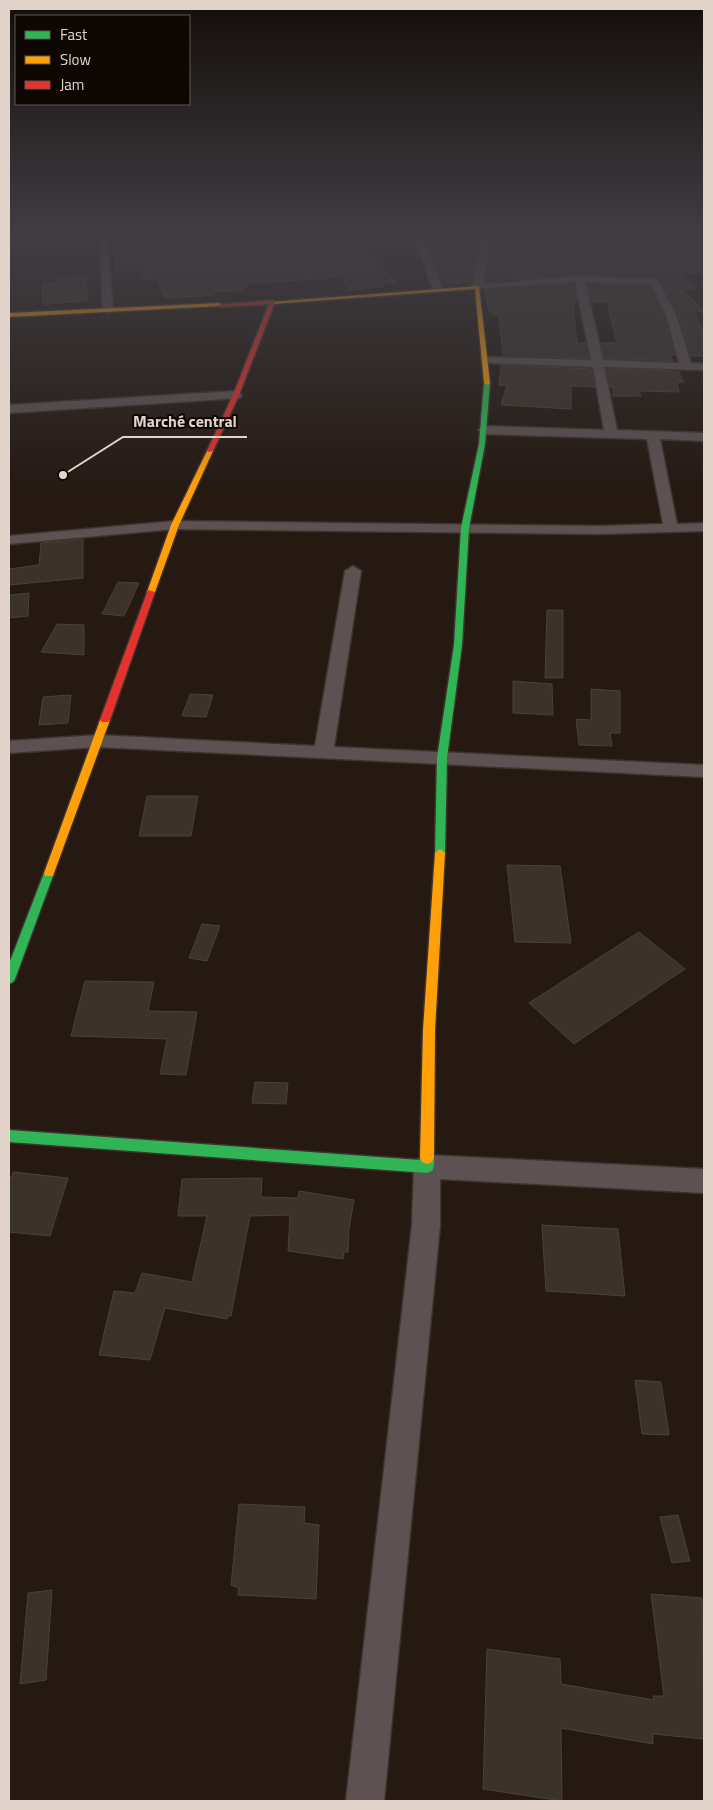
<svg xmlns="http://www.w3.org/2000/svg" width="713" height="1810" viewBox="0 0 713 1810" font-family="'Titillium Web',sans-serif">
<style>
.building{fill:#3b322b;stroke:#4a4139}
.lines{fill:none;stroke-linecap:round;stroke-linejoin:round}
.street-casing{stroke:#3e342e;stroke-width:3}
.fast-casing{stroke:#3e342e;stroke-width:3}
.slow-casing{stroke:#3e342e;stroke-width:3}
.jam-casing{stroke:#3e342e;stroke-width:3}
.street{fill:#5d5151;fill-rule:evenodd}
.fast{fill:#30b455;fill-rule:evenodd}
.slow{fill:#ff9f0a;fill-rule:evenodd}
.jam{fill:#e5322d;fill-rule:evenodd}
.leader{fill:none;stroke:#e2d3cb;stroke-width:2}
.callout-dot{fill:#e2d3cb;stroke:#0e0602;stroke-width:2}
.callout-label{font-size:16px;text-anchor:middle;font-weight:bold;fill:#e2d3cb;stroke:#0e0602;stroke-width:4;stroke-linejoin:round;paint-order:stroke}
</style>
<rect width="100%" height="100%" fill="#251912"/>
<g class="building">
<polygon points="357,237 396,283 381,284 384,287 350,290 340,277 245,284 246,287 242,287 243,290 213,292 214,295 164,298 158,279 143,280 139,270 116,271 114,250 116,238"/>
<polygon points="549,237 626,237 645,250 678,244 704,254 704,273 681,274 696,288 682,289 704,311 694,312 704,332 704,356 691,356 678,314 657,277 579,274 485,282 492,241 554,241"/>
<polygon points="431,238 480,241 471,282 444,284 441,281 430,251"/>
<polygon points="86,276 87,301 43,304 42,284 59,282 58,278"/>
<polygon points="573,284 577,302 573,302 577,343 586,343 589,358 503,356 499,316 494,316 488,308 485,290"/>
<polygon points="587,284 650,286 664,316 675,355 670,355 673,361 604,358 601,343 617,343 607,302 592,302"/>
<polygon points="501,365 591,369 595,387 571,386 571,409 501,405 507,386 499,385"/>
<polygon points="606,369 678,371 684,382 677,382 679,392 639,391 641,396 613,396 613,387 610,387"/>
<polygon points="83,539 83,578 9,585 9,569 39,565 41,543"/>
<polygon points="118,582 139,583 124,616 102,614"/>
<polygon points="29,593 28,616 9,618 9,595"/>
<polygon points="547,610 563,610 563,678 545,678"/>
<polygon points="57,624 84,625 84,655 41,652"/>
<polygon points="513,681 552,684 553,715 513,713"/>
<polygon points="591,689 620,691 620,733 610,733 612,746 579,745 576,719 591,720"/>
<polygon points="190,694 213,695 206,717 182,716"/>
<polygon points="71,695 68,723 39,725 43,697"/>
<polygon points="147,796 198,796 191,836 139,836"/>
<polygon points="507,865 560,866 571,943 515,942"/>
<polygon points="202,924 220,926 207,961 189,958"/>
<polygon points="639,932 685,969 574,1044 529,1003"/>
<polygon points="85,981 154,982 148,1011 197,1012 186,1075 160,1074 167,1039 71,1036"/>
<polygon points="255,1082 288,1083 286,1104 252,1103"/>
<polygon points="13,1172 68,1178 50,1236 9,1232 9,1176 12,1177"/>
<polygon points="262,1178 261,1197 298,1198 299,1191 354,1200 349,1229 348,1252 344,1252 343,1259 288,1251 290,1215 250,1216 231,1316 228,1316 227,1319 165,1308 150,1360 99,1355 114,1291 135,1293 142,1273 192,1282 207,1216 178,1216 182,1179"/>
<polygon points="542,1225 618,1229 625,1296 546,1291"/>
<polygon points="635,1380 661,1382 669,1435 642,1434"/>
<polygon points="239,1504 305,1507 304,1523 319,1525 316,1599 238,1595 239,1588 231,1585"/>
<polygon points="678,1515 690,1561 672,1563 660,1517"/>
<polygon points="52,1590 46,1680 20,1684 28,1593"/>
<polygon points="651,1594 702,1598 704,1739 653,1734 653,1744 561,1728 562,1801 483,1789 487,1649 560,1659 561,1684 654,1700 653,1696 664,1696"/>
</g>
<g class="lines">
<defs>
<g id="street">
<polygon points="99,237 107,237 113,310 108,313 103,310"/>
<polygon points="414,237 422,237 443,290 441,292 433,290"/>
<path d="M483,237H491L483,284L579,276L657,279L676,315L691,363L704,364V370L604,367L617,430L704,433V441L660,439L677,524L704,523V531L600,534L175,529L9,544V536L175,521L600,526L663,524L647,439L484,434L478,430L484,426L604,430L593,367L487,363L481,360L487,357L591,360L575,282L474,289L472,287ZM585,282L651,284L666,315L679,363L603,360Z"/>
<polygon points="236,391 242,395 240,398 9,413 9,405"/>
<polygon points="353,566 361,571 334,747 704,765 704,777 98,747 9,753 9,741 98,735 315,746 345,571"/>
<polygon points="427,1155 704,1169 704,1193 440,1179 440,1225 384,1801 346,1801 412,1225 414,1167 418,1159"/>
</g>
<g id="fast">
<polygon points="487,381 490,383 485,444 469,528 462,645 447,758 445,853 440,857 435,853 437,758 454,645 461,528 479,444 484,383"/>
<polygon points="49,869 54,873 15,979 13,982 9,984 9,964 44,873"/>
<path d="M9,1130L420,1160L422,1154L427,1152L432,1154C435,1160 435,1165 432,1171L427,1173L9,1142Z"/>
</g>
<g id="slow">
<polygon points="479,286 490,383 487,385 484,383 475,289 272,304 269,302"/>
<polygon points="220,303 222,306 9,317 9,313"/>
<polygon points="210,449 213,451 179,525 155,592 148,594 147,592 171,525 207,451"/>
<polygon points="105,717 110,720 54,873 53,876 45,876 44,873 100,720"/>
<polygon points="440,849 445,853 435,1030 434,1158 432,1162 427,1164 422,1162 420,1158 423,1030 435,853"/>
</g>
<g id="jam">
<polygon points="272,300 275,302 239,395 213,451 208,452 207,451 233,395 269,304 220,307 217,305"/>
<polygon points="148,590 155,592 110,720 108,722 102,722 100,720"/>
</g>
</defs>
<use href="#street" class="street-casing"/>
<use href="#fast" class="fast-casing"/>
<use href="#slow" class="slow-casing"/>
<use href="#jam" class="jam-casing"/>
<use href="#street" class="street"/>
<use href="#fast" class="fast"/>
<use href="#slow" class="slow"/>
<use href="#jam" class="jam"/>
</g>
<linearGradient id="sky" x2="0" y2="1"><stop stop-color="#140e0a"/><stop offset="0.48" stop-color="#403e44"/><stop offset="1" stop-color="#403e44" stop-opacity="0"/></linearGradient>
<rect width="713" height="491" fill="url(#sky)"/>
<path class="leader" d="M63 475L123 437H247"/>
<circle class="callout-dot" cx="63" cy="475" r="5"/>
<g class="callout-label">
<text x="185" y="427">Marché central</text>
</g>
<rect width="713" height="1810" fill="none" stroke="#e2d3cb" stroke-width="20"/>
<rect x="15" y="15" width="175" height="90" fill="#0e0602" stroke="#635852"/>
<rect x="25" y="31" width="25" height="8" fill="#30b455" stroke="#635852"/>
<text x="60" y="40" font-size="15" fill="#e2d3cb">Fast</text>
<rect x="25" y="56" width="25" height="8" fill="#ff9f0a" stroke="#635852"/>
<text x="60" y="65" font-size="15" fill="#e2d3cb">Slow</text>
<rect x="25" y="81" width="25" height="8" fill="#e5322d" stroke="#635852"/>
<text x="60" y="90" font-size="15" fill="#e2d3cb">Jam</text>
</svg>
